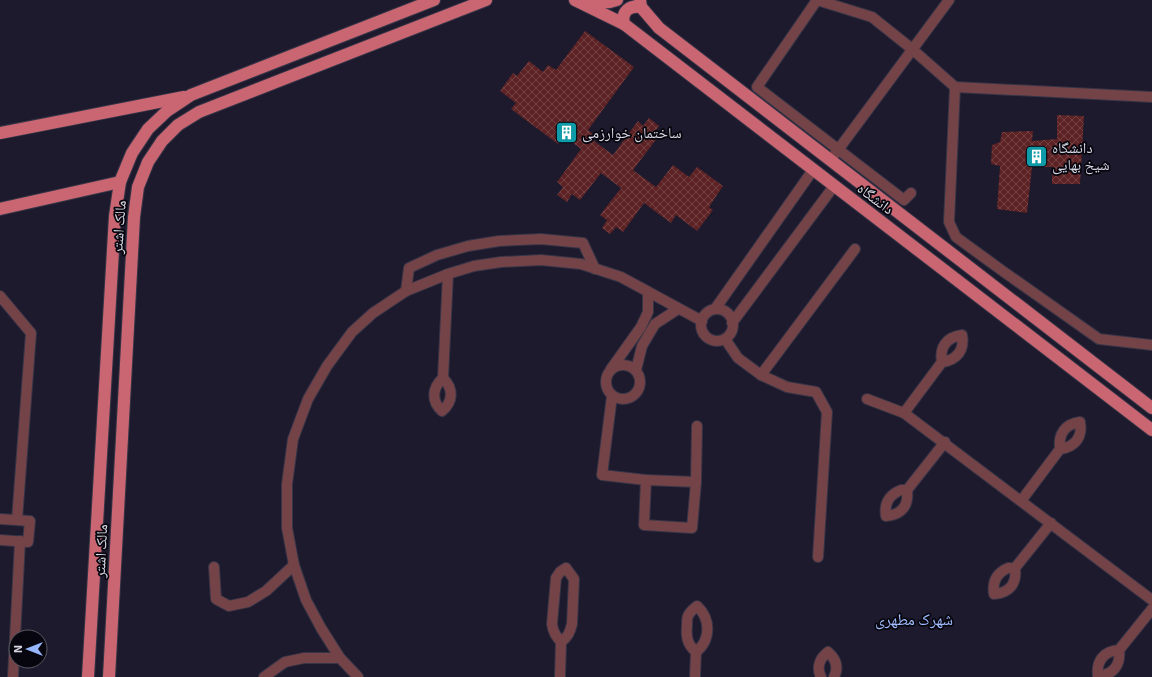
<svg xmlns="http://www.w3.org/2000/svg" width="1152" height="677" viewBox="0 0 1152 677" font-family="'Exo 2','Noto Naskh Arabic',sans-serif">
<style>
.building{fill:url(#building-cross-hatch)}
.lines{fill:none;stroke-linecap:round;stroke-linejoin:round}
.minor-casing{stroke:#363446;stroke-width:12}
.major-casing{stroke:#363446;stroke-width:14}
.minor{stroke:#734348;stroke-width:10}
.major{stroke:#c96672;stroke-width:12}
.labels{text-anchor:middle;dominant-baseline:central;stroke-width:3.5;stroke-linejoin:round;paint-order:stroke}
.poi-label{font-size:15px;fill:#d7d7e4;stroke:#07060e;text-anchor:start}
.street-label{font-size:15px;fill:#d7d7e4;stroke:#07060e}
.neighbourhood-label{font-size:16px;fill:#9fbdff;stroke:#07060e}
</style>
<defs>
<pattern id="building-cross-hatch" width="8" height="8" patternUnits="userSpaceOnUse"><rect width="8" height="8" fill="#5d2224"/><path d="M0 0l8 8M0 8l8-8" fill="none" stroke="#744144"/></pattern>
</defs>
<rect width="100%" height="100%" fill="#1c1a2c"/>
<g class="building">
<polygon points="585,31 634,67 588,130 593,134 590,138 613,155 638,121 643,126 649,118 659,126 654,133 658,137 633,170 656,187 673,165 689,177 697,167 723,186 709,207 713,210 697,231 676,215 671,223 644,203 623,232 616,227 610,234 602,228 607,220 600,215 621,188 601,173 580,200 572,194 567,202 557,195 563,187 557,182 581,149 564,136 558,144 511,109 516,103 500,91 513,73 517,76 529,61 543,72 548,65 556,70"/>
<polygon points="1057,115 1084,116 1080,184 1052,184 1052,167 1032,167 1027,213 997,209 1000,166 991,164 992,145 1000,142 1002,132 1033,131 1032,141 1057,139"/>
</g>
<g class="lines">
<defs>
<g id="minor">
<polyline points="955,87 1152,97"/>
<polyline points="835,154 949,0"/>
<polyline points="911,193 904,200 757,87 817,0 872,17 912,49 955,87 949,222 956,237 1004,272 1099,339 1152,345"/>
<polyline points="406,291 409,268 437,255 468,246 499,241 541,239 583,243 595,269"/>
<polyline points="0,296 31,333 17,520"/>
<polyline points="715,309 813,170"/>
<circle cx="717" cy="325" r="16"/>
<polyline points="732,323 834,186"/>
<path d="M962,335C965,350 957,360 942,362C939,347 947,337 962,335Z"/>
<polyline points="725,339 738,358 761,375 787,387 816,392 827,412 818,557"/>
<circle cx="623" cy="382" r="17"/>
<polyline points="611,369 641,327 648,312 648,292"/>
<polyline points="636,370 642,346 655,324 678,309"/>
<polyline points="761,375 855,249"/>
<polyline points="443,378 448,274"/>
<path d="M443,378C454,389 453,402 442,411C431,401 432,388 443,378Z"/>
<polyline points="612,396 602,475 646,480 644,525 692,528 696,482 697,426"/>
<polyline points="867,399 904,413 1152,600"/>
<polyline points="904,413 942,362"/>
<path d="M1080,422C1083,437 1075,447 1060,449C1058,434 1065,424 1080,422Z"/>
<polyline points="646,480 696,482"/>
<path d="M901,490H907C909,505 902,515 886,516C884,503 889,495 901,490Z"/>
<polyline points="907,490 945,442"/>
<polyline points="1021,501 1060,449"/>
<polyline points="0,519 30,521 28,542 0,540"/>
<polyline points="214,567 216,599 229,606 248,602 266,591 294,565"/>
<path d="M566,568L574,579L572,624C570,632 568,637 561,642C556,636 553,632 552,624L556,578L560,572Z"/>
<path d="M1008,568H1015C1017,583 1010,593 994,594C992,581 997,573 1008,568Z"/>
<polyline points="1015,568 1051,523"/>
<path d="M697,606C711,619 711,640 696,652C687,644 686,637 687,625C687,622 687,618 688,616C690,611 694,609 697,606Z"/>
<path d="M1119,650C1121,665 1113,675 1098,676C1096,661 1104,651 1119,650Z"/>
<polyline points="1119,650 1152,609"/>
<polyline points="13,677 20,541"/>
<polyline points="264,677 285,662 304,658 340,658"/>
<polyline points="358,677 340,658 321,628 306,600 294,565 287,528 287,484 293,439 308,399 327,366 352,332 373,313 406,291 448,274 474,266 501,262 541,260 581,264 621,277 702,321"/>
<polyline points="560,677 561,642"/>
<polyline points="695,677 696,652"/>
<path d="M821,677C816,667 820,658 828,652C836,659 839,667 834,677"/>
</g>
<g id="major">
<polyline points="575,0 624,24 1152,430"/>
<path d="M588,0C598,2 607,4 617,0"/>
<polyline points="640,0 641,7 659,28 1152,408"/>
<path d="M624,24C621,12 629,5 641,7"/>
<polyline points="0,133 184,97"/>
<polyline points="0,209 120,182"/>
<polyline points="88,677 115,216 120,182 132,153 148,129 167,111 191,95 434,0"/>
<polyline points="109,677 134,217 138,187 148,162 162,141 178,125 199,112 486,0"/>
</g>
</defs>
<use href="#minor" class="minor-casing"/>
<use href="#major" class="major-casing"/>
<use href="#minor" class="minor"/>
<use href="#major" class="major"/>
</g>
<defs>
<symbol id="building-square" viewBox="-11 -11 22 22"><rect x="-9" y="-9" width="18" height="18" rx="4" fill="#0f9aa8" stroke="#07060e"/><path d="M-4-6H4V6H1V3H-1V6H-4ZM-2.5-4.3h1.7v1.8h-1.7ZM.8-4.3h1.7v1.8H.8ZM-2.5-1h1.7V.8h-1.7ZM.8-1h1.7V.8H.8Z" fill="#fff"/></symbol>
</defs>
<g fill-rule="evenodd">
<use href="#building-square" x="554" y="120" width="25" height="25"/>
<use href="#building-square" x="1024" y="144" width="25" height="25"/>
</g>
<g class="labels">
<g class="poi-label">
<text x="582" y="132">ساختمان خوارزمی</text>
<text x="1052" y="147">دانشگاه<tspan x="1052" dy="17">شیخ بهایی</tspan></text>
</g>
<g class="street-label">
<text transform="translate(876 198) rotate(37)">دانشگاه</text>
<text transform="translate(118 227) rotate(-86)">مالک اشتر</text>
<text transform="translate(100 551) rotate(-87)">مالک اشتر</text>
</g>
<g class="neighbourhood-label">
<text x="914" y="618">شهرک مطهری</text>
</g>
</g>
<g transform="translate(28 649) rotate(270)"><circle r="19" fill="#07060e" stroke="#5a5a64"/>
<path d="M0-3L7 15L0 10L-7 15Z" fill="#96b6fd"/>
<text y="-6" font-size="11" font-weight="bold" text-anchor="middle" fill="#d7d7e4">N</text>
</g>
</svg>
